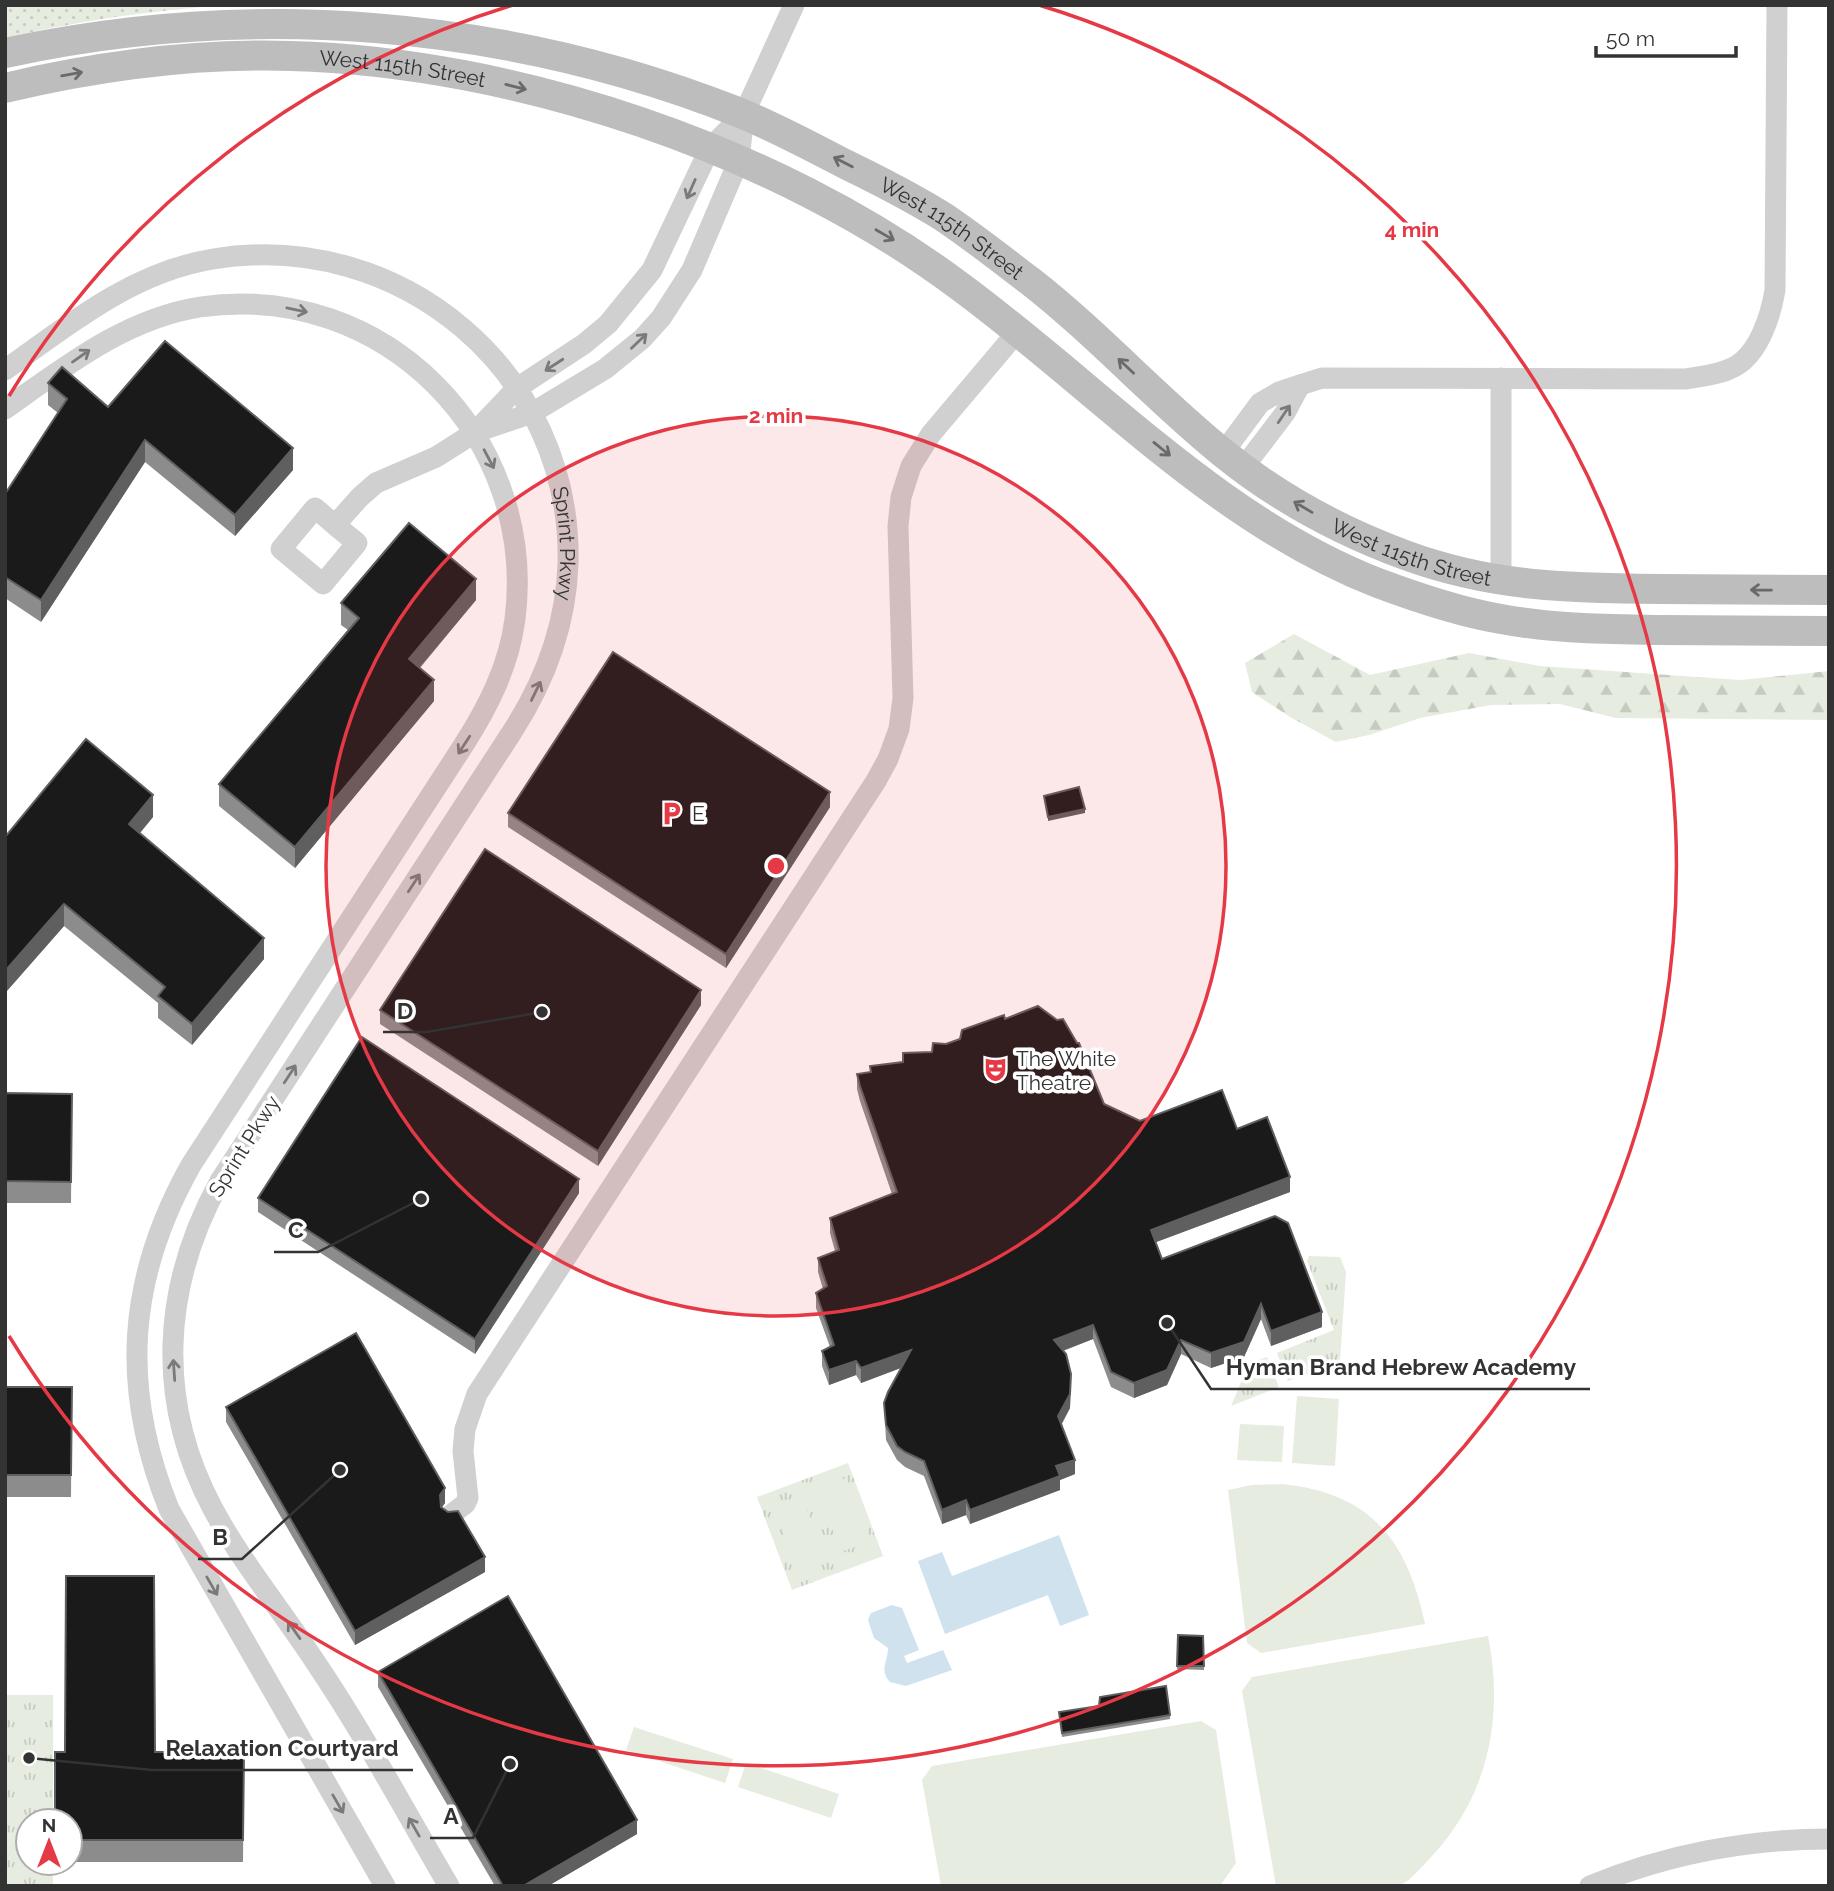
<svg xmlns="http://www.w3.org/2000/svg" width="1834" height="1891" viewBox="0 0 1834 1891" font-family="Raleway,sans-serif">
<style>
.grass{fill:url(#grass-dots)}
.forest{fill:url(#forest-firs)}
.park{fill:url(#park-tufts)}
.garden{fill:#e6ecdf}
.water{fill:#cfe2ee}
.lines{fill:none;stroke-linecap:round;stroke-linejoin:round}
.street{stroke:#d0d0d0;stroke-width:21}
.secondary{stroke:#bdbdbd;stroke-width:30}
.wall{fill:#8c8c8c}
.shaded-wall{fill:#5f5f5f}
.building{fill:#1a1a1a;stroke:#5f5f5f;stroke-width:2}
.oneway{stroke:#6a6a6a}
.oneway2{stroke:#7a7a7a}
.ring{fill:none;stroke:#e63946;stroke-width:3.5}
.labels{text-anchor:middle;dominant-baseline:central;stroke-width:7;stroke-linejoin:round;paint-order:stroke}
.street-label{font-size:21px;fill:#333;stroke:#fff}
.poi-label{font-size:21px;fill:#333;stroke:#fff;text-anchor:start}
.centre{fill:#e63946;stroke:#fff;stroke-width:3.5}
.ring-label{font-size:21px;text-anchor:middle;font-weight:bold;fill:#e63946;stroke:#fff;stroke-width:7;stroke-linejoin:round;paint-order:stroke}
.leader{fill:none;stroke:#333;stroke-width:2.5}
.callout-dot{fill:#333;stroke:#fff;stroke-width:2.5}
.callout-label{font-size:23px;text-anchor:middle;font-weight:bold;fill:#333;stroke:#fff;stroke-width:7;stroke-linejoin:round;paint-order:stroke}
</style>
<defs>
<pattern id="grass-dots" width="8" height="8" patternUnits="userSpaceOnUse" patternTransform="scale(1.75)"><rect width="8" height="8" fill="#e6ecdf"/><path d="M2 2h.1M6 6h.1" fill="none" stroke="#c6cbc0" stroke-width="1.8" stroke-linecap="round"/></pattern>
<pattern id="forest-firs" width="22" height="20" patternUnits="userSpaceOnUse" patternTransform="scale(1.75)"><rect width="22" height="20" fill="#e6ecdf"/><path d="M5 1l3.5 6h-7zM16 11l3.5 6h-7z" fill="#c6cbc0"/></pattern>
<pattern id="park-tufts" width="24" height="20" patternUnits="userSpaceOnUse" patternTransform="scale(1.75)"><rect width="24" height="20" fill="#e6ecdf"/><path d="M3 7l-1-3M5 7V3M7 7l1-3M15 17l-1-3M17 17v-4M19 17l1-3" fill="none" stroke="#c6cbc0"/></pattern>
</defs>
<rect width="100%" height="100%" fill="#fff"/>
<path class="grass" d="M5,5H227C153,10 77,21 5,38Z"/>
<polygon class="forest" points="1294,634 1370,675 1469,653 1540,666 1740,680 1829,671 1829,720 1616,718 1560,704 1491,705 1420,718 1369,735 1336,742 1290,717 1252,692 1245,663"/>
<g class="park">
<polygon points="1309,1256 1340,1257 1346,1272 1340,1361 1288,1381 1277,1353 1334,1330 1307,1261"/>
<polygon points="1267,1357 1279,1387 1231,1406 1249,1363"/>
<polygon points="848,1463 883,1556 792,1590 757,1497"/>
<polygon points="5,1695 53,1695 53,1821 28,1821 28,1863 53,1863 53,1886 5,1886"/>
</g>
<g class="garden">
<polygon points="1297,1396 1339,1399 1335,1466 1292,1463"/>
<polygon points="1240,1424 1284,1426 1282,1462 1237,1460"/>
<polygon points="846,1478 870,1541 841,1552 817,1489"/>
<path d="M1282,1484C1371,1493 1407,1540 1425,1624L1261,1653L1247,1643L1228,1490L1252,1485Z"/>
<polygon points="801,1495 826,1558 797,1569 773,1506"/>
<path d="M1488,1636C1504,1716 1489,1795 1432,1856C1423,1865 1412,1880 1400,1885C1392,1888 1377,1886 1368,1886C1337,1886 1307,1886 1276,1886L1242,1691L1252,1677Z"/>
<polygon points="1201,1721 1216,1730 1236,1863 1220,1886 941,1886 922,1780 932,1766"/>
<polygon points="634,1727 733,1759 725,1783 626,1750"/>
<polygon points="746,1763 839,1794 831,1818 738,1787"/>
</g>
<g class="water">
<polygon points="1059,1535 1089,1615 1060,1626 1048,1595 945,1634 918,1561 942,1552 952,1576"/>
<path d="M892,1605L902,1608L919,1650L904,1656L907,1663L943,1650L952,1670L906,1686L890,1682C879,1669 888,1662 888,1648L874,1638L868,1620L871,1613Z"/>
</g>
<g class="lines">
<g class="street">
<path id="s1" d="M5,370C69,324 133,272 213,259C400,228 573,372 568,564C566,626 545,681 512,732L220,1181C162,1286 155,1401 213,1509C242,1563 283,1612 316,1663C364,1734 405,1811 449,1886"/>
<polyline points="1501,378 1501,581"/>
<path d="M1300,385L1322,378L1686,379C1702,376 1719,375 1734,367C1759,354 1771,315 1775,290L1777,5"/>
<path d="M5,409C66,366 125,319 200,307C384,280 538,437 515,619C509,666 488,707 463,746L191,1165C127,1279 120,1387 169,1509L385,1886"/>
<polyline points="479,431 532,413 605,369 642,339 661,318 692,270 739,160 744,114 794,5"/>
<polyline points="1223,453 1260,403 1279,392 1300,385 1285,413 1243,468"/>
<polyline points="335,525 357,543 323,584 281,549 315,508 335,525 360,497 376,483 436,457 474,433 517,388 584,344 608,324 652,270 710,148 744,114"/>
<polyline points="452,1514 465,1504 468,1498 463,1451 465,1429 477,1394 876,781 888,759 899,729 903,698 898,526 901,497 911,466 931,434 1018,331"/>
<path d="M1590,1886C1665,1855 1748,1839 1829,1839"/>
</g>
<g class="secondary">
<path id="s2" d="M5,53C248,0 506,20 738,112C775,127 810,146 845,164C878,180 911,197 942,216C972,236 1001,259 1030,281C1098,334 1156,399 1223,453C1276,496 1340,531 1405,555C1492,587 1568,588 1660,589C1716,589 1772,590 1829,590"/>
<path id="s3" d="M5,88C98,66 195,53 291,56C516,62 777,150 958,285C1096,386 1216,520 1378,583C1418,598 1459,612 1501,619C1554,629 1607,629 1660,630C1716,630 1772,631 1829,631"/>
</g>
</g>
<g class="wall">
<polygon points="48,383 108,407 293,470 235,536 145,462 41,622 5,598 5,494 58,413 48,405"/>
<polygon points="476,600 420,668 434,701 295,868 219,806 219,784 348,630 341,625 341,603"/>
<polygon points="830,807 726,968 508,827 508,813"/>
<polygon points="153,817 140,833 264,959 192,1045 158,1018 158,1003 64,926 6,992 5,991 5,837"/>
<polygon points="701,1005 598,1166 380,1024 380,1010"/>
<polygon points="1005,1019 1104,1104 1140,1121 1237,1129 1290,1192 1156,1242 1162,1259 1322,1327 1271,1346 1261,1319 1244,1357 1211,1368 1181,1354 1167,1385 1134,1398 1111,1387 1093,1339 1063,1351 1071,1389 1070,1408 1062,1424 1075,1474 1060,1480 1060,1490 970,1524 966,1515 942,1524 924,1476 905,1467 897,1460 886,1440 884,1403 901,1368 861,1383 856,1375 829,1385 822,1366 822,1351 830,1347 816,1308 816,1293 823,1289 818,1272 818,1258 835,1251 830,1233 830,1218 892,1194 860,1101 857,1089 857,1074 870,1072 932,1052 946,1044 960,1039"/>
<polygon points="5,1093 72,1094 71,1203 5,1203"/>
<polygon points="579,1193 475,1354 258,1212 258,1198"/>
<polygon points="5,1387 72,1387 71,1497 5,1497"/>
<polygon points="226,1407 445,1503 442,1507 485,1572 355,1645 226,1422"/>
<polygon points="1178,1635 1203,1636 1204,1670 1177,1669"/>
<polygon points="378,1672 637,1834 548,1886 495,1886 378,1687"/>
<polygon points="1059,1712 1170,1715 1170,1719 1062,1737"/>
<polygon points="155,1752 244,1752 243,1862 70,1862 70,1821"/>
</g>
<g class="shaded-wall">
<polygon points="145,440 145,462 41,622 41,600"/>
<polygon points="293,448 293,470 235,536 235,515"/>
<polygon points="476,579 476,600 409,680 409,659"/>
<polygon points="434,680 434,701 295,868 295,847"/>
<polygon points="830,792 830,807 726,968 726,954"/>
<polygon points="153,795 153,817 129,846 129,824"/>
<polygon points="1085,809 1085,813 1048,821 1048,817"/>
<polygon points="64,904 64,926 6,992 6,970"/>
<polygon points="264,938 264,959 192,1045 192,1024"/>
<polygon points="701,990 701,1005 598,1166 598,1151"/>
<polygon points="1290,1177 1290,1192 1151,1244 1151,1230"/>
<polygon points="579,1179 579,1193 475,1354 475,1339"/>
<polygon points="1261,1304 1261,1319 1244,1357 1211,1368 1211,1353"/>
<polygon points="1322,1312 1322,1327 1271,1346 1271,1331"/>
<polygon points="1093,1325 1093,1339 1054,1354 1054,1340"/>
<polygon points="1181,1340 1181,1354 1167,1385 1134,1398 1134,1383"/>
<polygon points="911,1350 911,1364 861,1383 861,1368"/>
<polygon points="856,1361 856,1375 829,1385 829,1370"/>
<polygon points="1071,1374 1070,1408 1058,1430 1058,1416"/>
<polygon points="1075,1460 1075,1474 1060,1480 1060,1490 970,1524 970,1510 1056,1466"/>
<polygon points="445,1488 445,1503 440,1510 440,1495"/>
<polygon points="966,1500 966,1515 942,1524 942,1510"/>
<polygon points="485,1557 485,1572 355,1645 355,1631"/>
<polygon points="637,1820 637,1834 548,1886 523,1886"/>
</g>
<g class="building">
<polygon points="165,341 293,448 235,515 145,440 41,600 5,577 5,494 67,399 48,383 62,367 108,407"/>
<polygon points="409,523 476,579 409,659 434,680 295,847 219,784 359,618 341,603"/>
<polygon points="613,652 830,792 726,954 508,813"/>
<polygon points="86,739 153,795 129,824 264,938 192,1024 158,996 165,987 64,904 6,970 5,970 5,837"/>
<polygon points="1079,787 1085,809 1048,817 1044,796"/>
<polygon points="485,849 701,990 598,1151 380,1010"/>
<polygon points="1038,1006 1057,1020 1063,1019 1077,1043 1079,1043 1104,1104 1140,1121 1222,1090 1237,1129 1267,1117 1290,1177 1151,1230 1162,1259 1275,1216 1288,1223 1322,1312 1271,1331 1261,1304 1244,1342 1211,1353 1181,1340 1167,1370 1134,1383 1111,1372 1093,1325 1054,1340 1066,1354 1071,1374 1070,1394 1058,1416 1075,1460 1056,1466 1060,1476 970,1510 966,1500 942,1510 924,1461 905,1452 897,1446 886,1425 884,1403 888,1392 911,1350 861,1368 856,1361 829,1370 822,1351 834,1345 816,1293 827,1286 818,1258 839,1250 830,1218 897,1192 860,1086 857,1074 871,1072 870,1066 903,1062 903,1053 932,1052 933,1043 946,1044 960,1039 962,1030 1004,1015 1005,1019"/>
<polygon points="362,1037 579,1179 475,1339 258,1198"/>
<polygon points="5,1093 72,1094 71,1182 5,1181"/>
<polygon points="356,1333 445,1488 440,1495 441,1507 448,1512 458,1511 485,1557 355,1631 226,1407"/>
<polygon points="5,1387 72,1387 71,1475 5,1475"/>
<polygon points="66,1576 154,1576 155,1752 244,1752 243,1840 70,1840 70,1821 55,1821 55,1752 65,1752"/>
<polygon points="508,1596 637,1820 523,1886 503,1886 378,1672"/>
<polygon points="1178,1635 1203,1636 1204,1666 1177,1666"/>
<polygon points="1166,1686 1170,1715 1062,1733 1059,1712 1099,1706 1100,1697"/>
</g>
<defs><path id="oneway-shaft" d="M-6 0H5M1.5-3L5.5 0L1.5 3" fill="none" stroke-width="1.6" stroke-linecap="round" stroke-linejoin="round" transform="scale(1.75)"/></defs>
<g class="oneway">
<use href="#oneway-shaft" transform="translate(72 74) rotate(-10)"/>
<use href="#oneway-shaft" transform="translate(516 87) rotate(14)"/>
<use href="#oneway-shaft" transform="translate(843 162) rotate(-153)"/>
<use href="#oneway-shaft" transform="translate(885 235) rotate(30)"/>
<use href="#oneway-shaft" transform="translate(1126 366) rotate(-137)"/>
<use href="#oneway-shaft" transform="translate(1162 449) rotate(39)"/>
<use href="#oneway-shaft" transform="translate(1303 507) rotate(-149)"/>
<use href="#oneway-shaft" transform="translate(1761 590) rotate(-179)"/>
</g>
<g class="oneway2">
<use href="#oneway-shaft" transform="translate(691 189) rotate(114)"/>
<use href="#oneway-shaft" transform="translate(297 310) rotate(12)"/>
<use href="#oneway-shaft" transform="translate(639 341) rotate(-44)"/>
<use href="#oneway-shaft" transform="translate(81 356) rotate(-35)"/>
<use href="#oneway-shaft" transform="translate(554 365) rotate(147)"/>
<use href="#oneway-shaft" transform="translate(1284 414) rotate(-56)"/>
<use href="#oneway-shaft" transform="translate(489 459) rotate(62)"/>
<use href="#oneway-shaft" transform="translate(536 691) rotate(-64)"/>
<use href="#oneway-shaft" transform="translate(464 745) rotate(123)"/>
<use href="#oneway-shaft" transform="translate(414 883) rotate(-57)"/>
<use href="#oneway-shaft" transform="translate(290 1074) rotate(-57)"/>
<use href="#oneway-shaft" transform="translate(174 1370) rotate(-94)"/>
<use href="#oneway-shaft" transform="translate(212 1586) rotate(60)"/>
<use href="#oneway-shaft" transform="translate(294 1630) rotate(-125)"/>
<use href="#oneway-shaft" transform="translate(338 1804) rotate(60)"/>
<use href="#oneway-shaft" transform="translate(414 1827) rotate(-120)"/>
</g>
<circle cx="776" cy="866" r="450" fill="#e63946" fill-opacity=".12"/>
<g class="ring">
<circle cx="776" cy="866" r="450"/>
<path d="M9 396A900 900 0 0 1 513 5M1039 5A900 900 0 1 1 9 1336"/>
</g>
<defs>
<symbol id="parking-bare" viewBox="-9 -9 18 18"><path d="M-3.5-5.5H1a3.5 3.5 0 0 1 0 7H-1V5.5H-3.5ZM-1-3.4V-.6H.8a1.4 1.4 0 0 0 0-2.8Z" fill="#e63946" stroke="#fff" stroke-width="2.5" paint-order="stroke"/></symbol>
<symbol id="theatre-bare" viewBox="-9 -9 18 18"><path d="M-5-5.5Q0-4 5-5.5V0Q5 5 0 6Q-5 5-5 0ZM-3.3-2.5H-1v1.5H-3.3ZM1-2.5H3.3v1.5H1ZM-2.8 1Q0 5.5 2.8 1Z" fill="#e63946" stroke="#fff" stroke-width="2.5" paint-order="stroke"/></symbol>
</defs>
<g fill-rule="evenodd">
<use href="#parking-bare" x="654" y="796" width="35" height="35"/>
<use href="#theatre-bare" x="978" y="1052" width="35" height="35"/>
</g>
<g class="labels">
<g class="street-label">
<text stroke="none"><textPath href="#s3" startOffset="401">West 115th Street</textPath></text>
<text stroke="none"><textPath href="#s2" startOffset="990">West 115th Street</textPath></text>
<text stroke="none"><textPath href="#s1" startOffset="752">Sprint Pkwy</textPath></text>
<text stroke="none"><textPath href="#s2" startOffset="1558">West 115th Street</textPath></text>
<text transform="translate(244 1146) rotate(-58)">Sprint Pkwy</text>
</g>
<g class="poi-label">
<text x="692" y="813">E</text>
<text x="1016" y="1058">The White<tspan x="1016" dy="24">Theatre</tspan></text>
</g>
</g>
<circle cx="776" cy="866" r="10" class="centre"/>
<g class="ring-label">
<text x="1412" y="237">4 min</text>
<text x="776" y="423">2 min</text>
</g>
<path class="leader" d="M542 1012L427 1032H383M421 1199L318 1252H274M1167 1323L1211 1389H1590M340 1470L242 1559H198M29 1758L152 1770H413M510 1764L473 1838H430"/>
<g class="callout-dot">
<circle cx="542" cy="1012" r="7"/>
<circle cx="421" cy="1199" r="7"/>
<circle cx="1167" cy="1323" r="7"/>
<circle cx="340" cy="1470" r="7"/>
<circle cx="29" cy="1758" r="7"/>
<circle cx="510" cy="1764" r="7"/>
</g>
<g class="callout-label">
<text x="405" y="1019">D</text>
<text x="296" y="1238">C</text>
<text x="1401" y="1375">Hyman Brand Hebrew Academy</text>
<text x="220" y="1545">B</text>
<text x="282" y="1756">Relaxation Courtyard</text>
<text x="451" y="1824">A</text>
</g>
<rect width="1834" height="1891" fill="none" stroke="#333333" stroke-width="14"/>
<g transform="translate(49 1842)"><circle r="33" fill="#ffffff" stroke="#adadad" stroke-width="2"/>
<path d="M0-5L12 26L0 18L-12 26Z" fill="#e63946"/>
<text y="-10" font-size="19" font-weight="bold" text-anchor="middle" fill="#333333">N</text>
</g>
<path d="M1596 46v10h140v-10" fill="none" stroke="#333333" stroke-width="3.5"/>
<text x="1606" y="46" font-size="21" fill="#333333" stroke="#ffffff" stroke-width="5" paint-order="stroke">50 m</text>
</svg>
